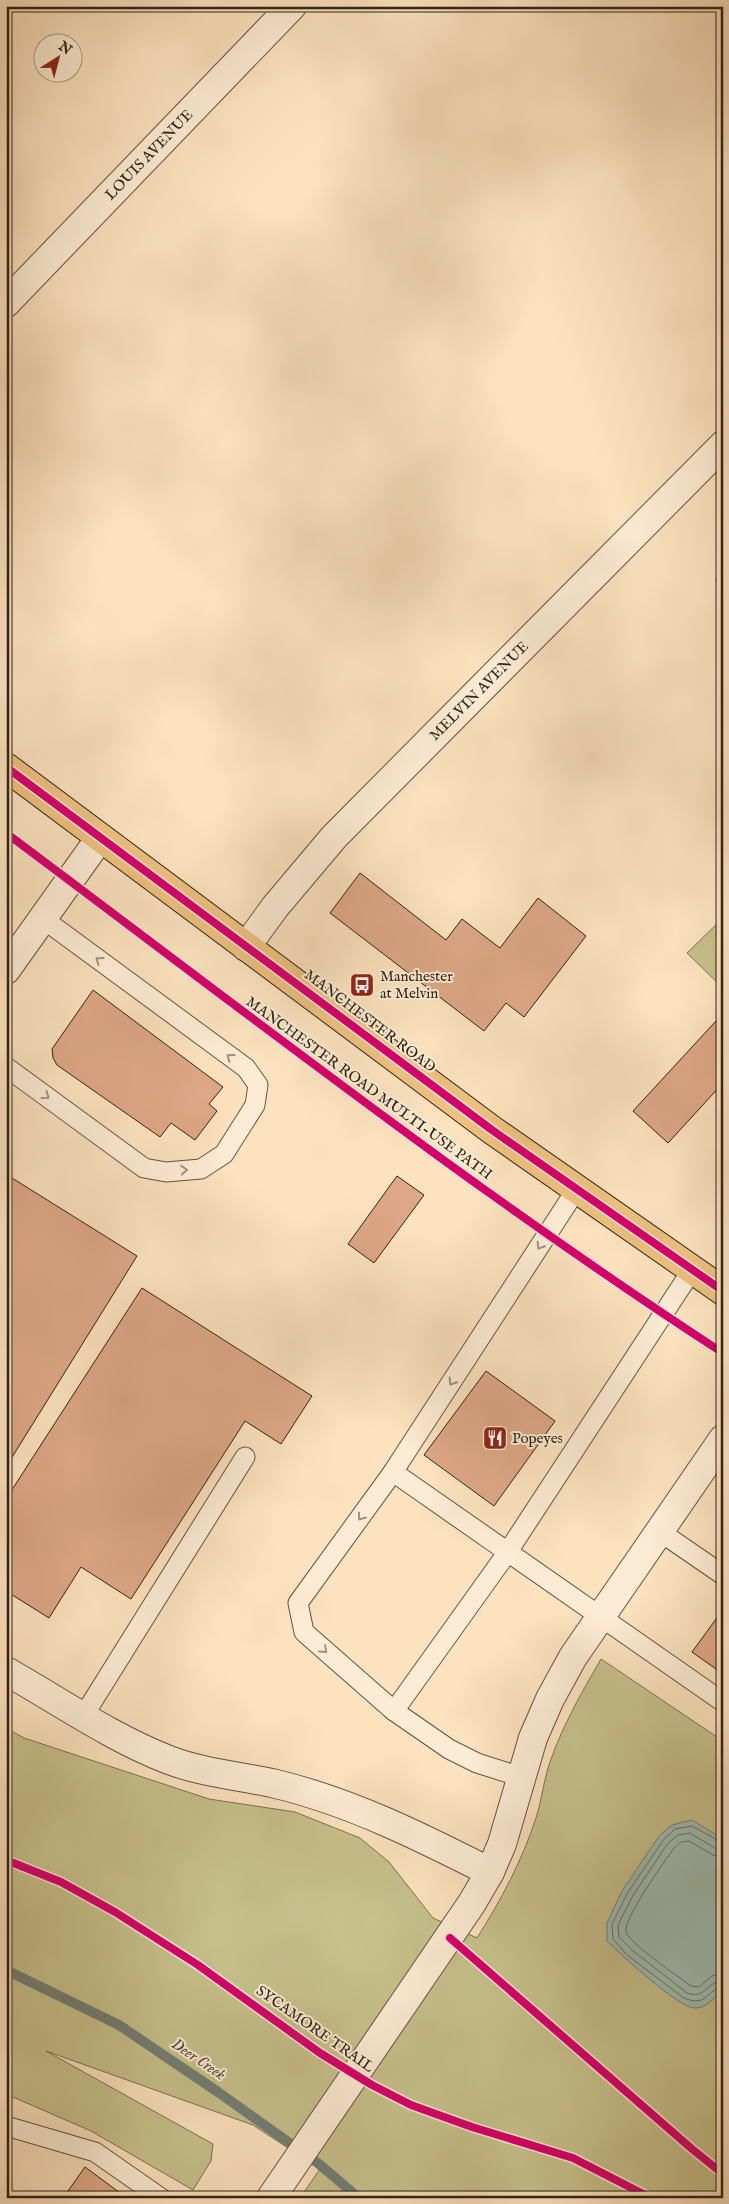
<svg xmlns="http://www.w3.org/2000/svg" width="729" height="2204" viewBox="0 0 729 2204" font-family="'IM FELL English',serif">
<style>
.green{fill:#c7c18c;stroke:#7a7251}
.water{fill:#9fbdb4;stroke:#727f75}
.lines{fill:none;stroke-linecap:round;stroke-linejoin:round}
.shore{stroke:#667065;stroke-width:1}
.stream{stroke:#727f75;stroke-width:10}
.building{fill:#dea787;stroke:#2e2316}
.lane-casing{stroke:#625340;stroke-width:21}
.street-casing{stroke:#625340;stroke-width:30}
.primary-casing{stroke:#2e2316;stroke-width:30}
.lane{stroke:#fdecd5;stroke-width:19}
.street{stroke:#fdecd5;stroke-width:28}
.primary{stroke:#eec180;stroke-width:28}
.cycleway-casing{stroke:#fdecd5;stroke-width:11}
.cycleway{stroke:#d6006c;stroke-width:8}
.oneway{stroke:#a0927f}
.labels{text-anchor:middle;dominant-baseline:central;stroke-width:4;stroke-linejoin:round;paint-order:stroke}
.street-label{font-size:15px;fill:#2e2316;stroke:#fdecd5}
.poi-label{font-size:15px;fill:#2e2316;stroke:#fdecd5;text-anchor:start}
.water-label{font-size:16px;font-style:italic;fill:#505145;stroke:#fdecd5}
</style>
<rect width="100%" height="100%" fill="#fce2bf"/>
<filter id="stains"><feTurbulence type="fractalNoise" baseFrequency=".004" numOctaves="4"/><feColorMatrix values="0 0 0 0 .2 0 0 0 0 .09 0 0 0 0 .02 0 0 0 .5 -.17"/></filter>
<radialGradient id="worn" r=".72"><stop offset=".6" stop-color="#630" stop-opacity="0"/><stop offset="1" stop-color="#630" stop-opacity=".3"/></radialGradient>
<g class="green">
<polygon points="723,918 723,988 687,953"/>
<path d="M601,1659L723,1741V2198H300L320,2169L253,2125L46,2051L213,2144L211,2161L193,2190L91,2131L6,2094V1728L24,1738L209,1799L295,1812L360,1838L389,1862L433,1918L477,1938C501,1900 522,1861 536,1818C542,1799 544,1778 551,1759C564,1723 582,1692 601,1659Z"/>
</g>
<path class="water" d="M692,1820L723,1839V1990C715,1997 706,2009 694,2008C678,2007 620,1954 607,1941V1923L622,1891L660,1835L672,1825Z"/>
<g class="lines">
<g class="shore">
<path d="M723,1843L692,1826L675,1829L664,1839L627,1894L612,1924L613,1939L627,1955L684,1998C708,2008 706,1989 723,1987"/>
<path d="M723,1850L715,1848L690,1833L678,1835L668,1843L632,1897L618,1925L619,1937L632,1950L687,1993C704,2000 707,1982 723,1980"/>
<path d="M723,1857L713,1855L689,1841L681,1842L674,1848C665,1861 623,1919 626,1932C628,1942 680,1978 691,1986L699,1987L712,1976L723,1973"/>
</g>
<polyline class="stream" points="6,1970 119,2025 218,2092 319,2164 359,2198"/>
</g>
<g class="building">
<polygon points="723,571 723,584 716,580"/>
<polygon points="360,873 446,940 462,919 500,948 538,898 586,936 524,1017 506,1003 484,1031 330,913"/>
<polygon points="93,990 223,1087 209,1104 217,1111 195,1140 171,1123 160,1137 57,1065 53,1058 52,1049"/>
<polygon points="716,1021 723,1027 723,1083 668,1143 633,1111"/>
<polygon points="397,1176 424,1195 374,1263 348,1244"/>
<polygon points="12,1178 137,1256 6,1467 6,1187"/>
<polygon points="142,1288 312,1396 281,1444 245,1421 131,1599 81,1567 49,1618 6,1591 6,1499"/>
<polygon points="486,1371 555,1421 494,1506 424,1455"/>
<polygon points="719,1615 723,1618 723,1674 692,1652"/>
<polygon points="85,2167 127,2198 63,2198"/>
</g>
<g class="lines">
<defs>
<g id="lane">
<polyline points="6,1067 144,1168 166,1172 201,1169 224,1154 255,1105 258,1085 246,1068 42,918"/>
<polyline points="576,1190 393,1472 298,1603 304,1632 394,1711 507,1553 692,1270"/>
<polyline points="393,1472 723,1702"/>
<polyline points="659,1531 723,1575"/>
<polyline points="394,1711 449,1749 477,1763 521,1777"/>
<polyline points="84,1715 245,1457"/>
<polyline points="6,2126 95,2152 161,2198"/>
</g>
<g id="street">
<polyline points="6,303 292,6"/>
<polyline points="246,947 275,907 334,837 723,445"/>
<polyline points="6,970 100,838"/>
<path d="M6,1671C59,1701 112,1738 169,1760C203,1773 241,1776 276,1784C351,1802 421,1837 490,1872"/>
<polyline points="271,2198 472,1903 490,1872 502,1844 533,1738 550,1699 573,1657 723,1439"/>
</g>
<polyline id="primary" points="6,767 492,1130 723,1291"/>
</defs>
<use href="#lane" class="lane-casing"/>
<use href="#street" class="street-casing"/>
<use href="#primary" class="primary-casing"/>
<use href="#lane" class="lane"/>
<use href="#street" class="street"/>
<use href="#primary" class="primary"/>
<defs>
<g id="cycleway">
<polyline points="6,767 492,1130 723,1291"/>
<path d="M6,833C243,1010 475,1192 723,1353"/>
<polyline points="6,1860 61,1882 115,1912 198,1965 320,2053 372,2085 411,2105 472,2127 573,2158 651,2198"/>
<polyline points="450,1938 692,2149 723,2174"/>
</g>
</defs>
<use href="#cycleway" class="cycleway-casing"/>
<use href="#cycleway" class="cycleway"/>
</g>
<defs><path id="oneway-chevron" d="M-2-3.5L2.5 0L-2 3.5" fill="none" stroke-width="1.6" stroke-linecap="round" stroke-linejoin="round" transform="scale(1.25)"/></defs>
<g class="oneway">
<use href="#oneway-chevron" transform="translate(99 960) rotate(-144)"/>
<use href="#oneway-chevron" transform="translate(230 1057) rotate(-144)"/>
<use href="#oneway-chevron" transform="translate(46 1096) rotate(36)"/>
<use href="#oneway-chevron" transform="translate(184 1170) rotate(-5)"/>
<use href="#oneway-chevron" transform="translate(540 1246) rotate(123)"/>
<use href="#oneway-chevron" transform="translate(452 1382) rotate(123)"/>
<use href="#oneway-chevron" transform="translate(361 1517) rotate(126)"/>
<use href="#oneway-chevron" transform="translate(324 1650) rotate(42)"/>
</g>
<defs>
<symbol id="bus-square" viewBox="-11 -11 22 22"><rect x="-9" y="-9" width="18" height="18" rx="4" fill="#8f2418" stroke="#fdecd5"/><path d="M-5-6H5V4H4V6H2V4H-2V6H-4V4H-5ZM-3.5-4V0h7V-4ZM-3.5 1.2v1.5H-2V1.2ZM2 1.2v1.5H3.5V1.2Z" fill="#fff"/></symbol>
<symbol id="restaurant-square" viewBox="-11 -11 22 22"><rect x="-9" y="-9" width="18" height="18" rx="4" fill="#8f2418" stroke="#fdecd5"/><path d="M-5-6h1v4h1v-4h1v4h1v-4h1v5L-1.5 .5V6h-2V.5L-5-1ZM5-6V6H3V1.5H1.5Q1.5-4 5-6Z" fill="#fff"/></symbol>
</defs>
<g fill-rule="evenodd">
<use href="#bus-square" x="348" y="971" width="28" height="28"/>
<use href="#restaurant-square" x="481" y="1424" width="28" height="28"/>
</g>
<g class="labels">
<g class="street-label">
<text transform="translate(149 155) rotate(-46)">LOUIS AVENUE</text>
<text transform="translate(479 691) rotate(-45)">MELVIN AVENUE</text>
<text transform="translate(370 1021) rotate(37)">MANCHESTER ROAD</text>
<text transform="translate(369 1088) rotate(36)">MANCHESTER ROAD MULTI-USE PATH</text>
<text transform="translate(315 2029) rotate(35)">SYCAMORE TRAIL</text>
</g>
<g class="poi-label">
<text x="380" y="976">Manchester<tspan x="380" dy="17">at Melvin</tspan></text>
<text x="512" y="1438">Popeyes</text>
</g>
<g class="water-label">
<text transform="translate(198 2060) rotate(34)">Deer Creek</text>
</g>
</g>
<rect width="729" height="2204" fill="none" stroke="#fce2bf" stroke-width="25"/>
<rect x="8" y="8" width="714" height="2189" fill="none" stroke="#2e2316" stroke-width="2.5"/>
<rect x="12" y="12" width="704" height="2179" fill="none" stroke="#2e2316"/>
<g transform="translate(58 58) rotate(36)"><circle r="24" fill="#fdecd5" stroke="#aa9c89"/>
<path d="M0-4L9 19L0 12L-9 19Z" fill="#8f2418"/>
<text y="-8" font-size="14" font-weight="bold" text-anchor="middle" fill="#2e2316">N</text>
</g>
<rect width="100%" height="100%" filter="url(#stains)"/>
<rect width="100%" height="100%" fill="url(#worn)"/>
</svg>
